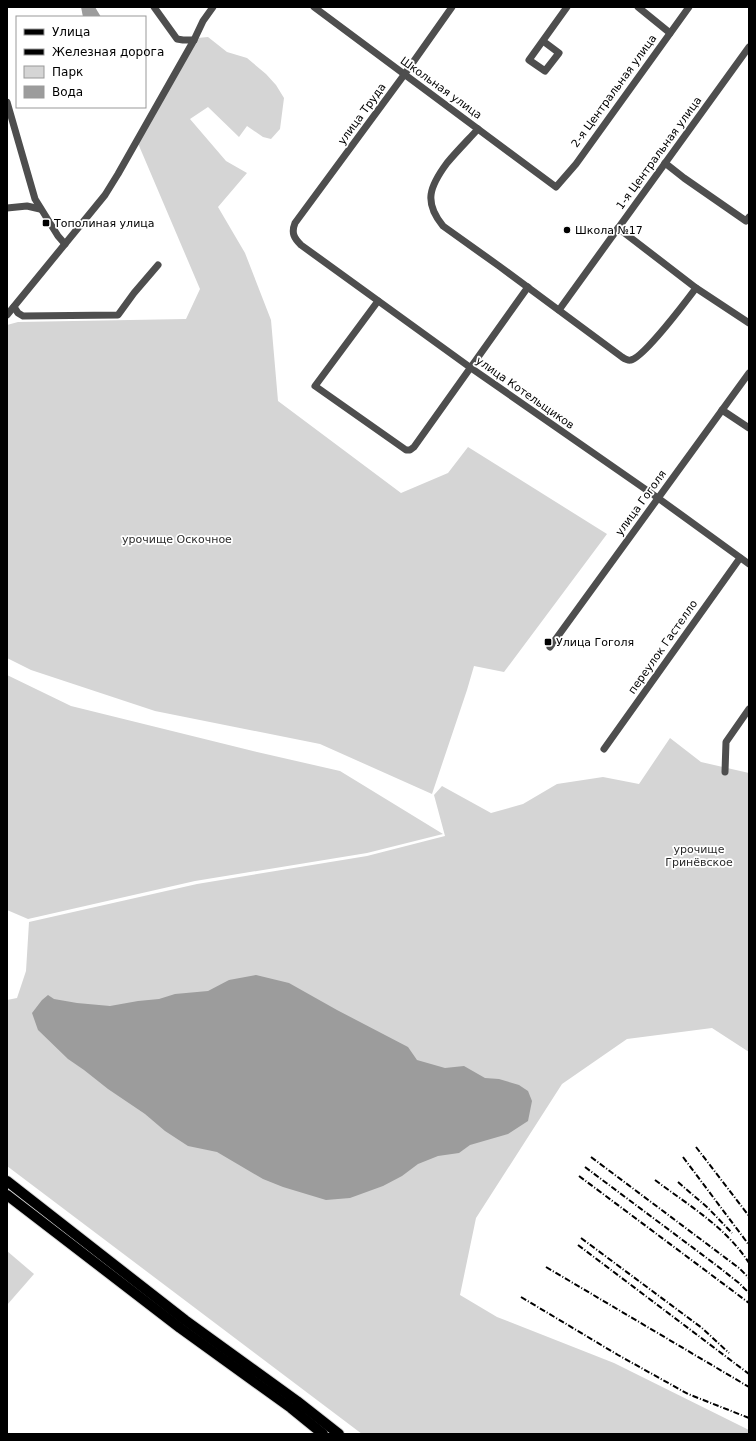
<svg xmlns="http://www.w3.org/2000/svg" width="756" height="1441" viewBox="0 0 756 1441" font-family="'DejaVu Sans',sans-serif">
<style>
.green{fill:#d5d5d5}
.water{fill:#9c9c9c}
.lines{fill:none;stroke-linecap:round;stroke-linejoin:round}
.primary-casing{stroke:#dbdbdb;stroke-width:12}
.minor{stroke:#4e4e4e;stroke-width:7}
.primary{stroke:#000;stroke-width:10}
.rail{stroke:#000;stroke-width:2;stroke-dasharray:6 2 1 2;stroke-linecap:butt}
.poi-dot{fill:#000;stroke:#fff;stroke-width:1.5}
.labels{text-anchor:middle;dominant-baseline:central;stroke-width:3.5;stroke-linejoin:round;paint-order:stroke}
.street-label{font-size:11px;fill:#000;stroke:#fff}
.poi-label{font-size:11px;fill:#000;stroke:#fff;text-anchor:start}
.park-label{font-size:11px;fill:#2c2c2c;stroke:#fff}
</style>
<rect width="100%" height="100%" fill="#fff"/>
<g class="green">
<polygon points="208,37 227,52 247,58 266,74 276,85 284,98 280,129 271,139 263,137 247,126 239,137 208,107 190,119 226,161 247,173 218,207 245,253 271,320 278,401 401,493 448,473 468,447 607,534 504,672 474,666 467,690 432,794 320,744 155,711 31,670 7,658 7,325 18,322 186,319 200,289 137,141 197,38"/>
<polygon points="7,675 71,706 257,752 340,771 443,834 367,853 195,881 28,919 7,910"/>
<polygon points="670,738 701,762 749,773 749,1052 712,1028 627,1039 562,1084 476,1218 460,1295 497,1317 614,1363 749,1430 749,1434 362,1434 7,1166 7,1000 17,998 26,971 29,922 197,884 367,856 445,836 434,795 442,786 491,813 523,804 557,784 603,777 639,784"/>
<polygon points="7,1251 34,1274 7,1305"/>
</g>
<g class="water">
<polygon points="81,7 95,7 101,17 83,17"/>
<polygon points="256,975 289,983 337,1010 408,1047 417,1060 445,1068 464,1066 485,1078 499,1079 519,1085 528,1091 532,1101 528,1121 508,1134 470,1145 459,1153 438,1156 418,1164 402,1176 383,1186 350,1198 326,1200 283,1187 263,1179 217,1152 188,1146 165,1131 145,1114 108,1089 84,1070 68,1059 38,1030 32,1013 42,1000 48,995 54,999 77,1003 110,1006 138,1001 159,999 175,994 208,991 229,980"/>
</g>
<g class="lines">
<defs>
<g id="primary">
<polyline points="7,1181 185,1320 297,1401 339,1434"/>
<polyline points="7,1195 180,1328 291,1408 323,1434"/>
</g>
</defs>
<use href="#primary" class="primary-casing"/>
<g class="minor">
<polyline points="154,7 177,39 183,40 194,40"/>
<polyline points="314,7 556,187 576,164 689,7"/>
<path d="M452,7L404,75L295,223C291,233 294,238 301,245L471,368L658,498L749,564"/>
<polyline points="638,7 670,33"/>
<polyline points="543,41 559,53 545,71 529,60 567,7"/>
<polyline points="7,102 35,199 58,236 65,244"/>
<path d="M478,129C468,140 457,151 447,163C430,186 423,202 443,226L499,266L622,357C625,359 628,361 631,360C644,357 687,300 696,288"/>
<polyline points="665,163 684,178 746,221 749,217"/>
<polyline points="7,208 27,206 40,209"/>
<polyline points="618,228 696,288 749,323"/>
<polyline points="378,301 315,386 406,450 410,450 414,447 528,287"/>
<polyline points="14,307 18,313 23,316 118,315 134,293 158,265"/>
<polyline points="559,310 749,47"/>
<polyline points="7,315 105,195 118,174 194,40 203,21 213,7"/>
<polyline points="722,410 749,428"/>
<polyline points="550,647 749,373"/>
<polyline points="604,749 740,558"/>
<polyline points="725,772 726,742 749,709"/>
</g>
<use href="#primary" class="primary"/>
<g class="rail">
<polyline points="696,1147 749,1216"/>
<polyline points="591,1157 739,1268 749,1278"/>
<polyline points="683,1157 749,1245"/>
<polyline points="585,1167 716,1265 739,1283 749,1293"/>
<polyline points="579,1176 749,1303"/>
<path d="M655,1180C688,1205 726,1227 749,1263"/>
<polyline points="678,1182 708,1208 732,1233"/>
<polyline points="581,1238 702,1328 729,1353"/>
<polyline points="578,1245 749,1374"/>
<polyline points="546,1267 749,1387"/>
<polyline points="521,1297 618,1355 688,1394 749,1418"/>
</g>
</g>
<g class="poi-dot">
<rect x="42" y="219" width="8" height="8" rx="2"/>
<circle cx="567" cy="230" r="4"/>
<rect x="544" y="638" width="8" height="8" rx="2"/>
</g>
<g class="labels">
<g class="street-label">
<text transform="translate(441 88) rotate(36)">Школьная улица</text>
<text transform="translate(614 91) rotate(-54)">2-я Центральная улица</text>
<text transform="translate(362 114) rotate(-54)">улица Труда</text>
<text transform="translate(659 153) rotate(-54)">1-я Центральная улица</text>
<text transform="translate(525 393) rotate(35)">улица Котельщиков</text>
<text transform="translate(641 503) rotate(-54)">улица Гоголя</text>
<text transform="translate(663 647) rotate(-55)">переулок Гастелло</text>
</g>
<g class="poi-label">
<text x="54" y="223">Тополиная улица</text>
<text x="575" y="230">Школа №17</text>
<text x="556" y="642">Улица Гоголя</text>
</g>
<g class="park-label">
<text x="177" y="539">урочище Оскочное</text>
<text x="699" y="849">урочище<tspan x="699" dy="13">Гринёвское</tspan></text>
</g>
</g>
<rect width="756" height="1441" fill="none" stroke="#000000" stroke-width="16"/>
<rect x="16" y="16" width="130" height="92" fill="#ffffff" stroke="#999999"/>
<rect x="24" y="29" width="20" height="6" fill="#000000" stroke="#999999"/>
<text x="52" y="36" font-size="12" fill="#000000">Улица</text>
<rect x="24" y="49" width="20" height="6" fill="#000000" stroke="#999999"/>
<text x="52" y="56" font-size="12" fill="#000000">Железная дорога</text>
<rect x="24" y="66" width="20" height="12" fill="#d5d5d5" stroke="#999999"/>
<text x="52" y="76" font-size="12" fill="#000000">Парк</text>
<rect x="24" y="86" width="20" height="12" fill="#9c9c9c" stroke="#999999"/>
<text x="52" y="96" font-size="12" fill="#000000">Вода</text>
</svg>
